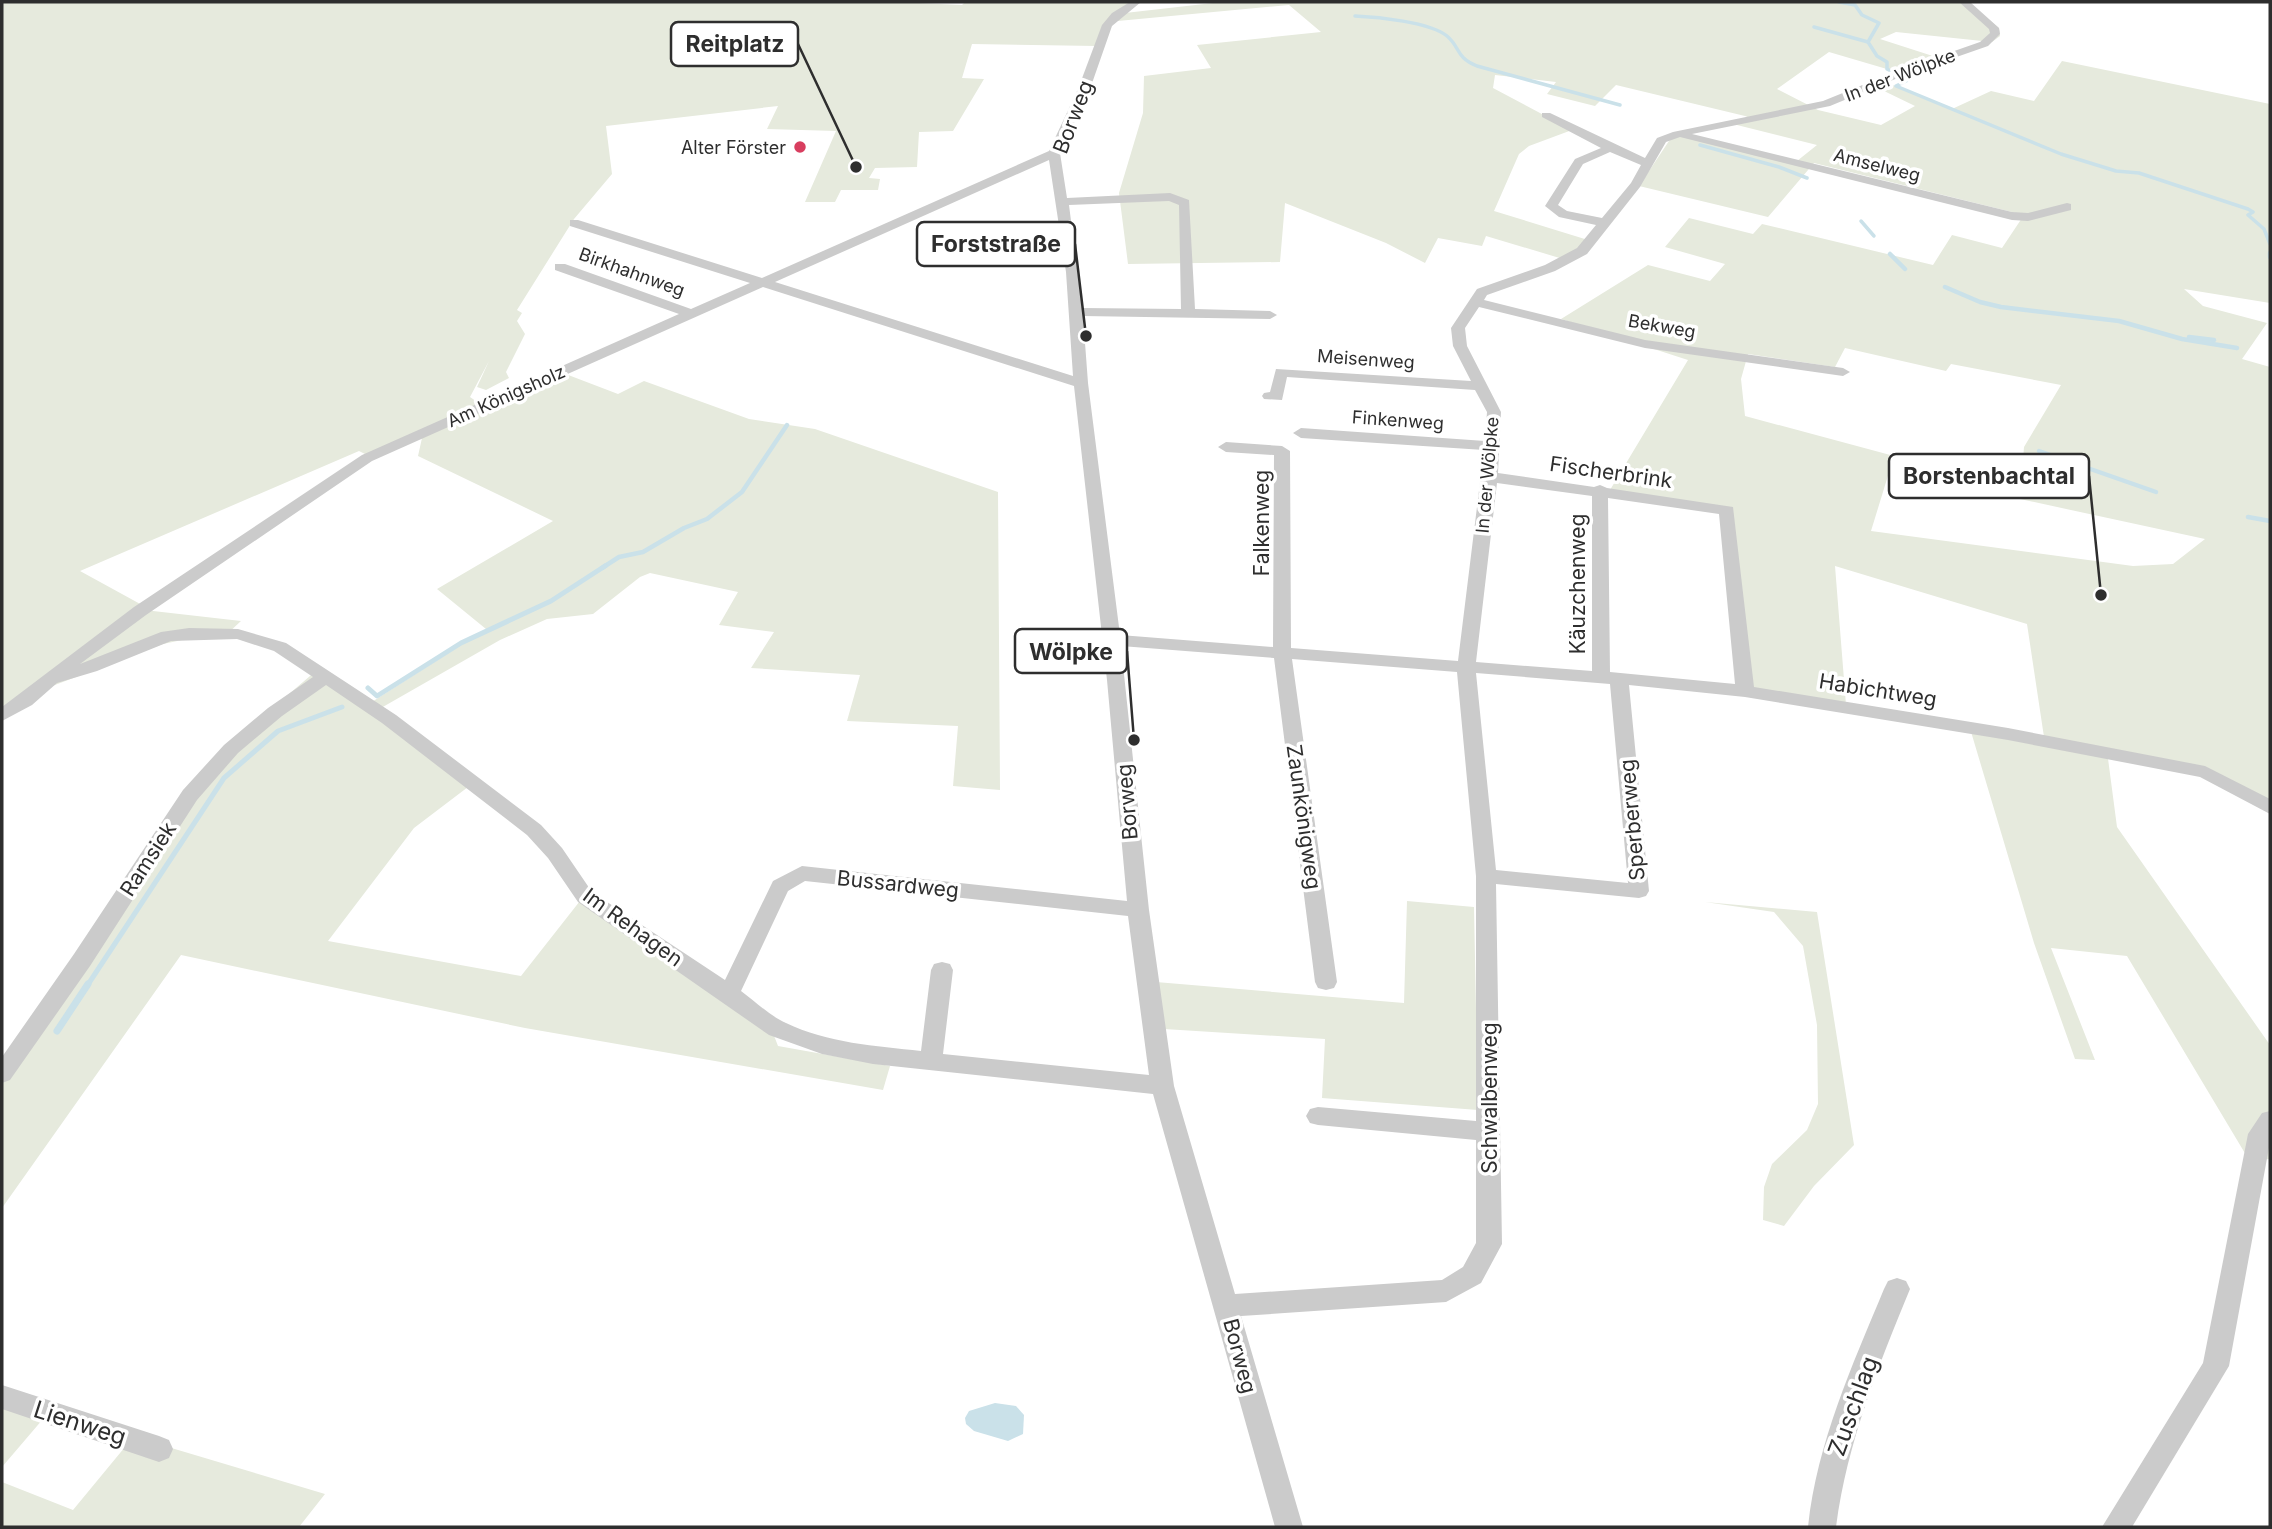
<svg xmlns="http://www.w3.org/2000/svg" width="2272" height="1529" viewBox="0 0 2272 1529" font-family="Inter,sans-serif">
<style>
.green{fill:#e6eadd;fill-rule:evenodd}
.water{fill:#cae1e9}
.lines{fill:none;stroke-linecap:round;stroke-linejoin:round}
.stream-far3{stroke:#cae1e9;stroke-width:3.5}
.stream-far2{stroke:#cae1e9;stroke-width:4.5}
.stream-far1{stroke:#cae1e9;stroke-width:5}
.stream{stroke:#cae1e9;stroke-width:7}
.minor{fill:#cbcbcb;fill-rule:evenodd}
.poi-dot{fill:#d83e5f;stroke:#fff;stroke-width:2.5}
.labels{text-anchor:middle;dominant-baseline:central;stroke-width:7;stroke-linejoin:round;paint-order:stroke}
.far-street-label{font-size:18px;fill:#2e2e2e;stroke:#fff}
.far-poi-label{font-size:18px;fill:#2e2e2e;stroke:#fff;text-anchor:end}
.street-label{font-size:21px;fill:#2e2e2e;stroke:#fff}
.near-street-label{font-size:24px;fill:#2e2e2e;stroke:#fff}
.leader{fill:none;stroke:#2e2e2e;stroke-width:2.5}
.callout-dot{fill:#2e2e2e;stroke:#fff;stroke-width:2.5}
.callout{fill:#fff;stroke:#2e2e2e;stroke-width:2.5}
.callout-label{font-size:23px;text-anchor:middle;font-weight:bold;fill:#2e2e2e}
</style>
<rect width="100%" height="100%" fill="#fff"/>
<g class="green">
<path d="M2,2H896L962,5L965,2H1141L1125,13L1213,3L1208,2H1967L1999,28L2000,36L1992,42L1896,32L1880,39L1939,58L1897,72L1829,52L1777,89L1818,110L1881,125L1915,106L1882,90L1890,84L1952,109L1991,91L2034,101L2062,61L2270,104V303L2184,289L2203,306L2267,323L2242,359L2270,367V803L2208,768L2107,751L2117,827L2270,1045V1159L2249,1160L2127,956L2051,948L2095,1060L2075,1059L2034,943L1969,725L2044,737L2027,624L1835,566L1846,705L1753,690L1732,510L1610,490L1688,360L1561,319L1648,265L1710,281L1725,264L1665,247L1689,218L1753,234L1762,224L1933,265L1952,235L2002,248L2024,215L1814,163L1768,217L1639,186L1675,132L1797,161L1817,145L1729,123L1753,119L1745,116L1616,85L1595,106L1547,94L1556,82L1495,75L1493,88L1572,130L1529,146L1519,154L1494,211L1588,240L1563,259L1486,236L1482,246L1438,238L1425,263L1386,243L1285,203L1280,262L1128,264L1119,193L1143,113L1144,76L1211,68L1197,45L1321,32L1289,5L1107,22L1097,46L972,44L962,78L984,79L953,131L919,132L917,167L875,168L869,178L880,179L878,190H841L835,202H805L836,131L767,129L778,106L606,126L612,174L574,219L517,310L522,313L517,321L525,334L506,372L509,378L486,390L477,387L489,361L470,397L486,408L563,373L618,394L644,381L749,419L815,429L998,492L1000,790L953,786L958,726L847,721L860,675L751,668L774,632L719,625L738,592L650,573L640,577L593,614L547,619L500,640L374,712L468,787L414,828L328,941L521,976L587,892L773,1033L778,1046L890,1066L883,1090L525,1028L181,955L2,1208V1084L226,748L317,670L364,707L486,629L437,589L553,521L418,456L422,438L375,459L359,451L80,571L153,611L241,621L226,635L201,636L163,644L47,688L2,718ZM1845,348L1946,371L1951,364L2061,385L2024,447L2020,499L2205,539L2173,564L2133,566L1871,531L1894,456L1745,416L1741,379L1748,354L1835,367Z"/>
<polygon points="1407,901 1474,907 1478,1110 1322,1098 1325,1039 1164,1029 1156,982 1404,1003"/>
<polygon points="1705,902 1817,912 1854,1145 1814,1186 1784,1226 1763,1220 1764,1187 1772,1164 1807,1130 1818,1104 1817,1025 1803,946 1774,912"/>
<polygon points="2,1393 148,1441 325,1494 299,1527 2,1527 2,1482 73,1510 125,1447 43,1419 2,1467"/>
</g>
<polygon class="water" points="995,1403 1016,1406 1024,1415 1023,1434 1008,1441 974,1431 966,1424 965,1418 969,1411"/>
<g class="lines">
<g class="stream-far3">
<polyline points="1839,2 1855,5 1862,15 1879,23 1868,42 1877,56 1887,62 1887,69 1893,72"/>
<path d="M1355,16C1377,17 1430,22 1447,36C1461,48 1455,57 1477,66L1620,105"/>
<polyline points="1814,27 1868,42"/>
<polyline points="1912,78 1896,86 2061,154 2116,171 2139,173 2248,209 2253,212 2248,215 2264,229 2270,244"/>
<polyline points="1700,145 1779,167 1807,178"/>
<polyline points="1861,221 1874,236"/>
</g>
<g class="stream-far2">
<polyline points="2270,253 2270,257"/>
<polyline points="1890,254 1905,269"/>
<polyline points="1945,287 1980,302 2001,307 2119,321 2182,339 2237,348"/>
<polyline points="2189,337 2214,340"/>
<polyline points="2039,451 2156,492"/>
<polyline points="2248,517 2270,521"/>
<polyline points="602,568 619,557 643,552 684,528 707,519 742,492 787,425"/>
</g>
<g class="stream-far1">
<polyline points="368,688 377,696 461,643 551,601 605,566"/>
<polyline points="87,986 224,778 278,731 342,707"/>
</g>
<polyline class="stream" points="57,1031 88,984"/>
<g class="minor">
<path d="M1130,2H1141L1112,26L1090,89L1060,153L1067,198L1170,193L1189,200L1195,309L1270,311L1277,315L1270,319L1083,316L1088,383L1120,635L1273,647L1274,455L1226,452L1218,447L1226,442L1282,446L1290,451L1291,648L1458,661L1484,450L1301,438L1293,433L1301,428L1485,441L1487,412L1475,390L1287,377L1282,400L1264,399L1262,396L1264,393L1270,392L1276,369L1471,381L1453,346L1451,328L1477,289L1545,265L1577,248L1596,225L1559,217L1545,206L1575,159L1601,148L1542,117V113H1550L1645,158L1657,138L1673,132L1823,101L1897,71L1980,42L1990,33L1989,29L1959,2H1970L1999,28L2000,34L1988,46L1905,75L1830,106L1692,134L2012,212L2028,213L2067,203L2071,204V210L2028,221L2012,220L1680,137L1666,142L1640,187L1587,254L1555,271L1487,295L1484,300L1645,340L1843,368L1850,372L1843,376L1645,348L1479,307L1465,328L1467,346L1501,412L1498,473L1594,487L1600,485L1607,488L1733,507L1754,687L2008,728L2205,766L2270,799V814L2200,777L2008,740L1745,697L1629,685L1649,891L1646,896L1639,898L1496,884L1502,1244L1481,1283L1446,1302L1241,1316L1303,1527H1275L1153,1094L873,1064L822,1054L769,1035L578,902L548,858L527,835L382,723L326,685L282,716L238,753L197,800L90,966L10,1080L2,1083V1057L74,954L183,790L224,745L268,708L313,677L274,651L237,639L171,641L97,671L57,683L32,705L2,721V707L134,607L362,455L679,314L555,270V264H565L691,309L750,283L570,226V220H578L762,278L1049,151L1078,89L1102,25L1112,13ZM1610,152L1641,165L1631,183L1602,218L1567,211L1558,205L1583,164ZM1049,160L1066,272L1073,376L775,282ZM1169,201L1179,205L1181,309L1082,308L1069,205ZM763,287L1074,386L1107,680L1127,901L802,866L773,881L725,980L592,892L562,848L541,825L396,715L286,643L238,629L189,628L161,632L80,664L146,615L372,461ZM1497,483L1592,496V671L1476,662ZM1608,498L1719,514L1735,684L1610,672ZM1121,646L1274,658L1315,982L1318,988L1326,990L1334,988L1337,982L1292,659L1457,672L1476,876V1121L1318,1107L1310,1109L1306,1116L1310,1123L1318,1125L1476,1140V1243L1463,1267L1442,1280L1235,1294L1174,1086L1149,910ZM1476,673L1610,684L1628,883L1496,870ZM805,881L1128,916L1149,1075L943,1054L953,970L950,964L942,962L934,964L931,970L921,1051C876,1046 827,1043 786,1023C770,1016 756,1002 741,991L788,891Z"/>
<polygon points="2270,1111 2270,1142 2229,1366 2132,1527 2102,1527 2203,1363 2248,1134 2262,1113"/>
<path d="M1897,1278L1906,1281L1910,1289C1878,1367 1847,1443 1836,1527H1808C1817,1443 1852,1366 1884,1289L1888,1281Z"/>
<polygon points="2,1385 159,1436 169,1440 173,1449 169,1458 159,1462 2,1409"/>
</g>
</g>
<circle class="poi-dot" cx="800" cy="147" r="7"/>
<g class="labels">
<g class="far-street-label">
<text transform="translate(1900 75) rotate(-21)">In der Wölpke</text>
<text transform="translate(1877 165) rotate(14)">Amselweg</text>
<text transform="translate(632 272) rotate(20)">Birkhahnweg</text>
<text transform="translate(1662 326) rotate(10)">Bekweg</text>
<text transform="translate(1366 359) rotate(4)">Meisenweg</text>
<text transform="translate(506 396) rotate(-24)">Am Königsholz</text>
<text transform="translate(1398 420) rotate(4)">Finkenweg</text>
<text transform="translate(1487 475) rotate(-85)">In der Wölpke</text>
</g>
<g class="far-poi-label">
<text x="786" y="147">Alter Förster</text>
</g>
<g class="street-label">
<text transform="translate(1073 117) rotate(-69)">Borweg</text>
<text transform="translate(1611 472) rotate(8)">Fischerbrink</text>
<text transform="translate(1261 523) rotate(-90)">Falkenweg</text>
<text transform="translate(1577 584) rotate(-90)">Käuzchenweg</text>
<text transform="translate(1878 690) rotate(9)">Habichtweg</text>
<text transform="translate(1127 802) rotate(-95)">Borweg</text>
<text transform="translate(1304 817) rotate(82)">Zaunkönigweg</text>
<text transform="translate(1632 820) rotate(-95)">Sperberweg</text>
<text transform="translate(148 859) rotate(-57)">Ramsiek</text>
<text transform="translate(898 884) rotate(6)">Bussardweg</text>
<text transform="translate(633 927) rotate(36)">Im Rehagen</text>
<text transform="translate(1489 1098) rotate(-90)">Schwalbenweg</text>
<text transform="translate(1240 1356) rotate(75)">Borweg</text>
</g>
<g class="near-street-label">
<text transform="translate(1853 1406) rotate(-70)">Zuschlag</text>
<text transform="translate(80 1423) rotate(18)">Lienweg</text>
</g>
</g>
<path class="leader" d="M856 167L798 44M1086 336L1075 244M2101 595L2089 476M1134 740L1127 651"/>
<g class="callout-dot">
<circle cx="856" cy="167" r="7"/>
<circle cx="1086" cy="336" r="7"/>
<circle cx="2101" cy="595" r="7"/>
<circle cx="1134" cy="740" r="7"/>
</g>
<g class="callout">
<rect x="671" y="22" width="127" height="44" rx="7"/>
<rect x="917" y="222" width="158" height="44" rx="7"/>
<rect x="1889" y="454" width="200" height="44" rx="7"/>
<rect x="1015" y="629" width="112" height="44" rx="7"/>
</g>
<g class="callout-label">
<text x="735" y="52">Reitplatz</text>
<text x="996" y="252">Forststraße</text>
<text x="1989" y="484">Borstenbachtal</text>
<text x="1071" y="660">Wölpke</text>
</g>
<rect width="2272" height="1529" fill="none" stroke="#2e2e2e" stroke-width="7"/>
</svg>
